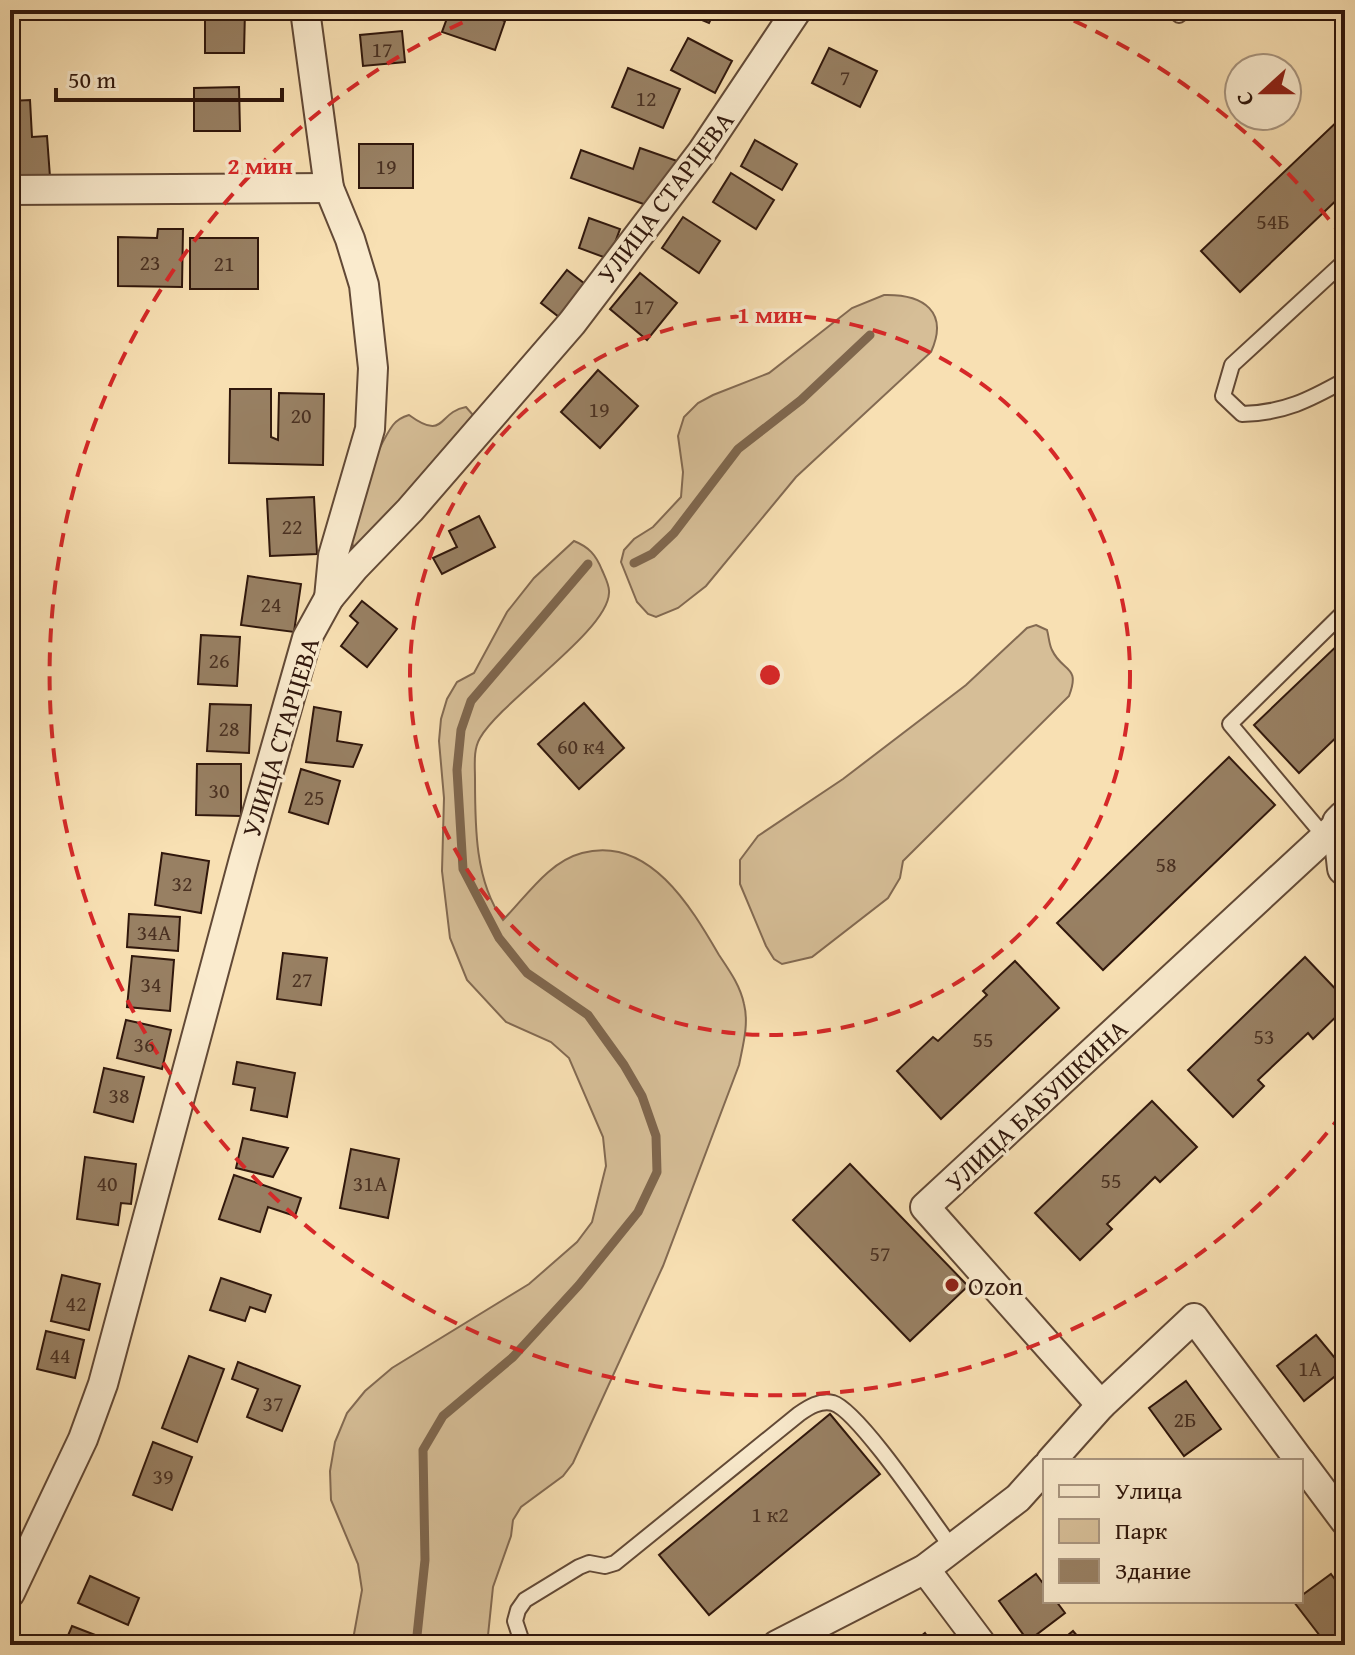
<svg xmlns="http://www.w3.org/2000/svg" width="1355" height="1655" viewBox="0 0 1355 1655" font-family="'Gentium Book Plus',serif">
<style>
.green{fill:#d6be97;stroke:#836a52;stroke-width:2}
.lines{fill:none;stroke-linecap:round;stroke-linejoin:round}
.stream{stroke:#7f674e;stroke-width:9}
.building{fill:#988063;stroke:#30170c;stroke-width:2}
.service-casing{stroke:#624936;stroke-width:18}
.minor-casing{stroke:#624936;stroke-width:32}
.tertiary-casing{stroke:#624936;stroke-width:38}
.service{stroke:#faebce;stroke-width:14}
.minor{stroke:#faebce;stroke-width:28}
.tertiary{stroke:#faebce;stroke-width:34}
.ring{fill:none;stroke:#d62828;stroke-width:4;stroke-dasharray:14 10}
.poi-dot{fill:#8f2418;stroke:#faebce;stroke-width:3}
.labels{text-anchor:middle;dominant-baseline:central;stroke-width:7;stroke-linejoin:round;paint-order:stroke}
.number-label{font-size:22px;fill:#4a3122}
.street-label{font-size:26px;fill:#30170c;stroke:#faebce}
.poi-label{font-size:26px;fill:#30170c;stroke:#faebce;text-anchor:start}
.centre{fill:#d62828;stroke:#faebce;stroke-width:4}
.ring-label{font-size:24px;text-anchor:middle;font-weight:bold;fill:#d62828;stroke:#faebce;stroke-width:7;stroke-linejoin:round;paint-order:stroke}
</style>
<rect width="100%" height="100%" fill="#f8e0b3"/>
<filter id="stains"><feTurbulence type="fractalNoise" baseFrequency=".0025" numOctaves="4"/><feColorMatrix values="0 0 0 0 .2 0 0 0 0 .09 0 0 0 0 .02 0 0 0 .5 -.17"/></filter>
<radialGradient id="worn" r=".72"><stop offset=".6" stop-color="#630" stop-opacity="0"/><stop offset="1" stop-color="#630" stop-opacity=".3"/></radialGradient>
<g class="green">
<path d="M884,295C924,294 949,312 931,352L796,477L706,586L678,608L656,617L648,614L637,602L621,562L624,550L634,539L653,527L681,497L683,472L678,436L684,417L698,403L713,395L769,373L852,308Z"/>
<path d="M466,407L473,415L472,419L375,537L359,546H353C344,524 378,445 393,425C397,420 402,417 409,415C446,442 437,412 466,407Z"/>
<path d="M574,541C589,547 596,555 602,570C605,577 610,586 609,593C608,631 502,700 480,738C473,750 475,765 475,779C475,826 475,882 503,920C526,897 548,862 582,853C649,835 691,907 719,955C729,970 740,985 744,1004C749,1024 743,1045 739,1065L663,1266L573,1463L563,1476L521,1507L513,1520L511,1536L493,1587L487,1645H352L362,1590L358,1564L331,1500L330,1471L335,1442L347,1413L365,1391L392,1368L529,1284L577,1242L592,1222L606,1166L603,1137L569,1058L551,1042L506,1022L467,980L450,938L442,871L444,798L439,741L441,719L447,699L457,682L474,673L507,612L534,578Z"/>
<path d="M1036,625L1047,630C1049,637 1049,644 1052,650C1062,672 1081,665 1069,696L903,861L900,878L888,898L812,957L782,964L774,959L766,946L740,884V860L758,836L843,779L966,685L1027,628Z"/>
</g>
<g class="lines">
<g class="stream">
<polyline points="634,563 652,554 674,533 738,449 801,400 870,335"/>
<polyline points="416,1645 425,1560 423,1450 443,1416 513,1357 579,1285 638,1212 657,1172 656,1136 642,1096 624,1065 588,1015 527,973 499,938 463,869 457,770 461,730 471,701 588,564"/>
</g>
</g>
<g class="building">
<polygon points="205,10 245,10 244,53 205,53"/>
<polygon points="450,10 475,10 505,21 495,50 442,32"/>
<polygon points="678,10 715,10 709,23"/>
<polygon points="402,31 405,62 363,66 360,35"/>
<polygon points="688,38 732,61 715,93 671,70"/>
<polygon points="829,48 877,71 860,107 812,83"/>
<polygon points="628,68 680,89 663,128 612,107"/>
<polygon points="239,87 240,131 194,131 194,88"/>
<polygon points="30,100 32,137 47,136 50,177 14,180 10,101"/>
<polygon points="1345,114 1345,192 1240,292 1201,251"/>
<polygon points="755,140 797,164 782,190 741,166"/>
<rect x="359" y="144" width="54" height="44"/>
<polygon points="640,148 680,162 649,206 571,178 581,150 633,169"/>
<polygon points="731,173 774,200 756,229 713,202"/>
<polygon points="683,217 720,241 699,273 662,248"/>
<polygon points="589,218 620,229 609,259 579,248"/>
<polygon points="10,227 17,227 15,269 10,268"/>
<polygon points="158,229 183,229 182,287 118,286 118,237 157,238"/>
<rect x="190" y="238" width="68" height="51"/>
<polygon points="567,270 585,284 559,317 541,303"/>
<polygon points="640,273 677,303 647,340 610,309"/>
<polygon points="598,370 638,406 600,448 561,412"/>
<polygon points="230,389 271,389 271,437 278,440 279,393 324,394 323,465 229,463"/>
<polygon points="314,497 317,554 270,556 267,499"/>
<polygon points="479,516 495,547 442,574 433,558 457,547 449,531"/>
<polygon points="248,576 301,584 294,632 241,625"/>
<polygon points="362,601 397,629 367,667 341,646 358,623 350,616"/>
<polygon points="201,635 240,637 237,686 198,684"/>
<polygon points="1345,638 1345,729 1299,773 1254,725"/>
<polygon points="584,703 624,748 579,789 538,744"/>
<polygon points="210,704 251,705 249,753 207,751"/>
<polygon points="314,707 341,712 337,741 362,745 353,767 306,762"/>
<polygon points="1229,757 1275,805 1103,970 1057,923"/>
<polygon points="197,764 241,764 241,816 196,815"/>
<polygon points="301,769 340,781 328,824 289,812"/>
<polygon points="162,853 209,861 201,913 155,905"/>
<polygon points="129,914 180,917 178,951 127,947"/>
<polygon points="283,953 327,958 321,1005 277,999"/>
<polygon points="132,956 174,960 170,1011 127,1007"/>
<polygon points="1305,957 1345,999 1345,1008 1313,1039 1308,1033 1258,1080 1264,1086 1233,1117 1188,1070"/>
<polygon points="1015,961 1059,1008 941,1119 897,1071 933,1037 938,1041 987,995 983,991"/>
<polygon points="126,1020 171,1030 162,1069 117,1058"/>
<polygon points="237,1062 295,1073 287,1117 251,1110 255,1088 233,1084"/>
<polygon points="104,1068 144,1077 133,1122 94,1112"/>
<polygon points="1152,1101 1197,1147 1160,1182 1155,1177 1107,1224 1112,1229 1080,1260 1035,1213"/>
<polygon points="243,1138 288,1148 273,1177 236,1168"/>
<polygon points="351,1149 399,1159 388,1218 340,1208"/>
<polygon points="85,1157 136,1164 131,1204 121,1203 118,1225 77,1219"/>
<polygon points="850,1164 968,1286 910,1341 793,1220"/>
<polygon points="234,1175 301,1198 295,1216 268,1207 260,1232 219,1219"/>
<polygon points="62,1275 100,1284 89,1330 51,1321"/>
<polygon points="221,1278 271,1295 265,1312 250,1307 245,1321 210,1310"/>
<polygon points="46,1331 84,1340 75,1378 37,1369"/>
<polygon points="1316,1335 1344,1369 1304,1401 1277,1366"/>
<polygon points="189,1356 224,1369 197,1442 162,1428"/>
<polygon points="238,1362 300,1386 282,1431 247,1417 258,1389 232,1379"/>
<polygon points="1186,1381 1221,1429 1184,1456 1149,1408"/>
<polygon points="830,1414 880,1474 709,1615 659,1555"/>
<polygon points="153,1442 192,1457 172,1510 133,1495"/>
<polygon points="1036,1574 1045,1586 1045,1601 1056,1601 1065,1613 1028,1641 999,1601"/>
<polygon points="1331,1574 1345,1593 1345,1645 1327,1645 1294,1602 1301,1601 1301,1596"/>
<polygon points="90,1576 139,1598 128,1625 78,1603"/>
<polygon points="72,1626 121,1645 64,1645"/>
<polygon points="1073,1631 1085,1645 1056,1645"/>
<polygon points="925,1633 934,1645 910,1645"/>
</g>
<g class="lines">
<defs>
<g id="service">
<polyline points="1179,15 1184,10"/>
<path d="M1345,261L1232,365L1223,396L1242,414C1284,413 1309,400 1345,380"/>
<polyline points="1325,837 1230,724 1345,611"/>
<path d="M523,1645L515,1621L518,1610L525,1600L579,1567L589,1563L605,1566L615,1563L799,1414C809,1407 820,1400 833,1403C859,1411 932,1521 952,1548"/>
</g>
<g id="minor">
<polyline points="305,10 329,188 350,239 364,285 373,368 370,429 333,556 329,598"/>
<polyline points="10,190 329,188"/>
<polyline points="1101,1405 925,1207 1340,823"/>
<polyline points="1051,1461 1101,1405 1194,1318 1300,1461"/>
<polyline points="1301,1462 1345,1521"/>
<polyline points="925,1569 982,1645"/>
<polyline points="10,1593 83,1439 103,1384 244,859 307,638 329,598 354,568 410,510 572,323 702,152 797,10"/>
<polyline points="777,1645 925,1569 1018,1498 1045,1468"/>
</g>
<polyline id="tertiary" points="1345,818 1340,823 1345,868"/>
</defs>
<use href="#service" class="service-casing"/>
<use href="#minor" class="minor-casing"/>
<use href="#tertiary" class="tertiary-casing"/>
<use href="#service" class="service"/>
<use href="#minor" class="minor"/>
<use href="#tertiary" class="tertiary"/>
</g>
<g class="ring">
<circle cx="770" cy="675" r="360"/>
<path d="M1342 1114A721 721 0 1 1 488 11M1052 11A721 721 0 0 1 1342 236"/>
</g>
<circle class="poi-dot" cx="952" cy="1285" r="8"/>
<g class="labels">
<g class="number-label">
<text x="382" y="49">17</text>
<text x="845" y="77">7</text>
<text x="646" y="98">12</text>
<text x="386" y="166">19</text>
<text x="1273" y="221">54Б</text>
<text x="150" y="262">23</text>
<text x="224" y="263">21</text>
<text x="644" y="306">17</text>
<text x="599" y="409">19</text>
<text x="301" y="415">20</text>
<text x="292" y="526">22</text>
<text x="271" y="604">24</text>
<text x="219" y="660">26</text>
<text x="229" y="728">28</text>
<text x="581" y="746">60 к4</text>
<text x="219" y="790">30</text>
<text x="314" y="797">25</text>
<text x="1166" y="864">58</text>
<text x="182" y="883">32</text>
<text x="154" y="932">34А</text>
<text x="302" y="979">27</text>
<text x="151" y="984">34</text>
<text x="1264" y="1036">53</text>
<text x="983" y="1039">55</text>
<text x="144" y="1044">36</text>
<text x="119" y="1095">38</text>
<text x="1111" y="1180">55</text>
<text x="107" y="1183">40</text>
<text x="370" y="1183">31А</text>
<text x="880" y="1253">57</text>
<text x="76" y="1303">42</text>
<text x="60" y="1355">44</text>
<text x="1310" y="1368">1А</text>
<text x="273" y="1403">37</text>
<text x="1185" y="1419">2Б</text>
<text x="163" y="1476">39</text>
<text x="770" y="1514">1 к2</text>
</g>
<g class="street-label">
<text transform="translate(665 197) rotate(-53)">УЛИЦА СТАРЦЕВА</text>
<text transform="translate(280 737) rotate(-73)">УЛИЦА СТАРЦЕВА</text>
<text transform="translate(1036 1105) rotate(-43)">УЛИЦА БАБУШКИНА</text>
</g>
<g class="poi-label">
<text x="968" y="1285">Ozon</text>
</g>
</g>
<circle cx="770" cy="675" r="12" class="centre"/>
<g class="ring-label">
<text x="260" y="174">2 мин</text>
<text x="770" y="323">1 мин</text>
</g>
<rect width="1355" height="1655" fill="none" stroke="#f8e0b3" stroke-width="40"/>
<rect x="12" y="12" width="1331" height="1631" fill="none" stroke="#30170c" stroke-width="4"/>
<rect x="20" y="20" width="1315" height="1615" fill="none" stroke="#30170c" stroke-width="2"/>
<rect x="1043" y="1459" width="260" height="144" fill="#faebce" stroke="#a99680" stroke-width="2"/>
<rect x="1059" y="1485" width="40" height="12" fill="#faebce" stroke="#a99680" stroke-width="2"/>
<text x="1115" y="1499" font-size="24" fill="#30170c">Улица</text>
<rect x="1059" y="1519" width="40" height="24" fill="#d6be97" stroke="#a99680" stroke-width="2"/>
<text x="1115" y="1539" font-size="24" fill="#30170c">Парк</text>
<rect x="1059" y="1559" width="40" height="24" fill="#988063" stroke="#a99680" stroke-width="2"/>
<text x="1115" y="1579" font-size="24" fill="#30170c">Здание</text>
<g transform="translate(1263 92) rotate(249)"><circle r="38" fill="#faebce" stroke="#a99680" stroke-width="2"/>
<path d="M0-6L14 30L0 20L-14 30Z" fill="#8f2418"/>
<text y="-12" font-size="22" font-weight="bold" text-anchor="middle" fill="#30170c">С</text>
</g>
<path d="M56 88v12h226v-12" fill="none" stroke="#30170c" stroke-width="4"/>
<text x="68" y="88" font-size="24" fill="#30170c" stroke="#faebce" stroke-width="6" paint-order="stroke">50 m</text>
<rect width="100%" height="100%" filter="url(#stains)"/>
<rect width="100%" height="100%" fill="url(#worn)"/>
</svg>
